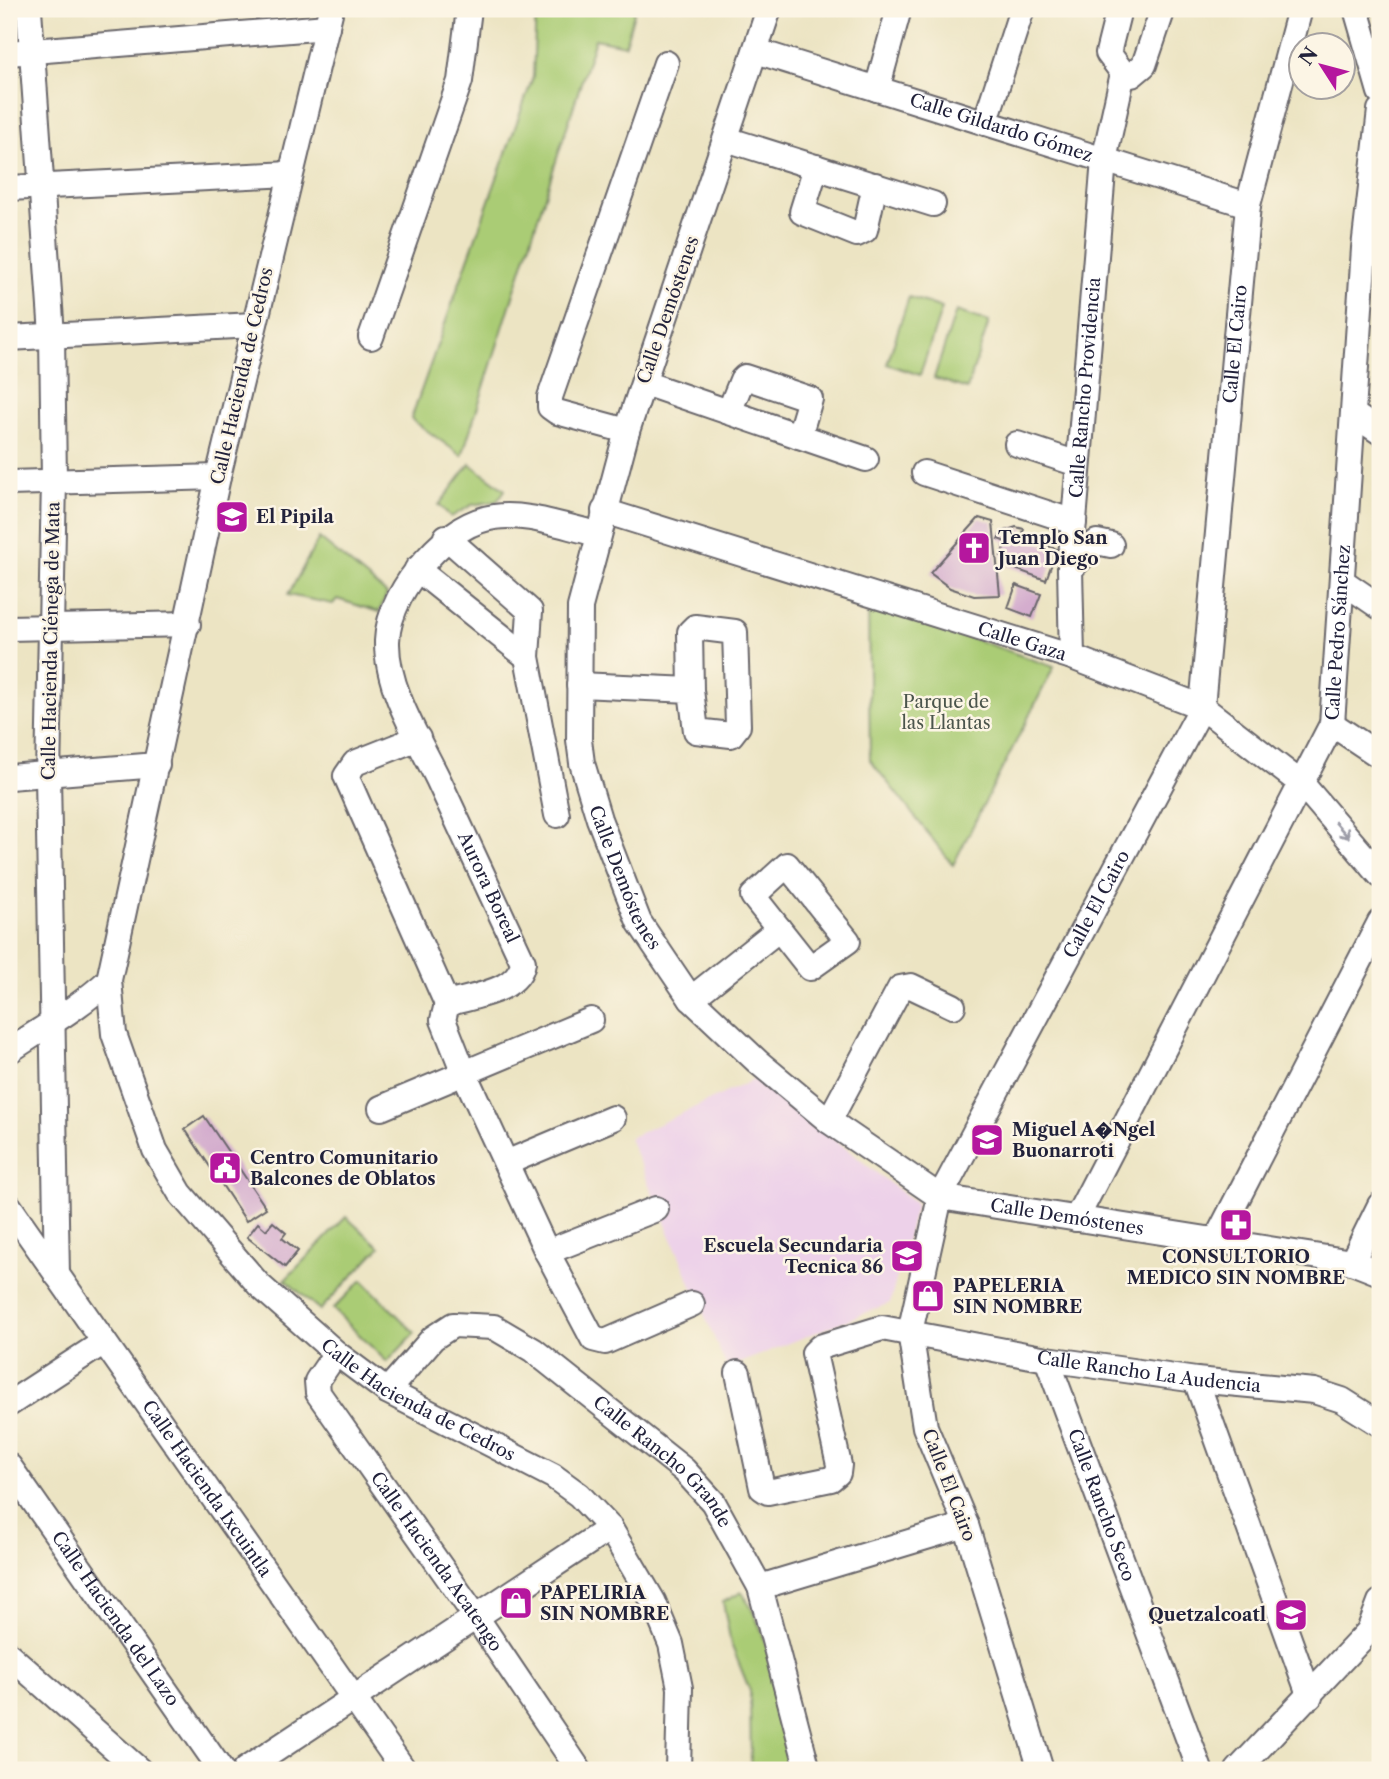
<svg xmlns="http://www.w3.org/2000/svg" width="1389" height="1779" viewBox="0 0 1389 1779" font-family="'Libre Caslon Text',serif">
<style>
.built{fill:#edd1e9}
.green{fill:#aacc75;stroke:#667758;stroke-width:2}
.building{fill:#d4adce}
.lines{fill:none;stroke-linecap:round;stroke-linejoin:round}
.minor-casing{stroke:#69666b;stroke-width:28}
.minor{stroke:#fff;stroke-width:24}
.oneway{stroke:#9c9ca7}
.labels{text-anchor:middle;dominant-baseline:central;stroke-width:5;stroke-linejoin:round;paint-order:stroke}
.street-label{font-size:18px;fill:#22223b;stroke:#fcf5e5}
.poi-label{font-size:18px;font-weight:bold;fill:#22223b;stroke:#fcf5e5;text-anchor:start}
.park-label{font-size:18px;fill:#4b554c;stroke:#fcf5e5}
</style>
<rect width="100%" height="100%" fill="#fcf5e5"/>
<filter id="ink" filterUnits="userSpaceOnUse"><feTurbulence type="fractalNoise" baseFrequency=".0143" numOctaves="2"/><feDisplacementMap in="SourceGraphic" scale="14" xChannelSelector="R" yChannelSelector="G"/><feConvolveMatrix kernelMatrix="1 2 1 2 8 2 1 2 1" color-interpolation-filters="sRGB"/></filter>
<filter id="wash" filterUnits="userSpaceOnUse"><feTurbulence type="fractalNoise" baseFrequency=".00686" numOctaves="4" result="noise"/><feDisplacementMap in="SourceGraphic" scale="28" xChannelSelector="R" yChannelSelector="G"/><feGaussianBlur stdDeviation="1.57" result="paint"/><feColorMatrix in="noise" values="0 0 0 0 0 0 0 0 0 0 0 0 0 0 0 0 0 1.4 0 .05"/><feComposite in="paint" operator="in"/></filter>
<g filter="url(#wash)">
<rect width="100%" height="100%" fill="#ece4c3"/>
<polygon class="built" points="757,1078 916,1204 890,1303 727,1368 629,1138"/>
<g class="green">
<polygon points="536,9 635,9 625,45 595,39 462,456 411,419 533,77"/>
<polygon points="909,297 942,308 920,375 887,364"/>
<polygon points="956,311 989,322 967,389 934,378"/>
<polygon points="470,464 505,490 497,501 472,505 451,517 439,505"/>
<polygon points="319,538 387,594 379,612 337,599 333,604 288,595"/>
<polygon points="868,602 1054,667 953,865 870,760"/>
<polygon points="346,1217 380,1247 320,1310 285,1280"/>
<polygon points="362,1280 415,1333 387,1362 333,1309"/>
<path d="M742,1592C775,1643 781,1712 793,1770H751L750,1691L731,1644L723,1602Z"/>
</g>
<g id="blocks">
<g class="building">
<polygon points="979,518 993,522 1000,595 974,596 950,588 930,573"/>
<polygon points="1016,527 1024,529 1022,537 1057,549 1046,580 1007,566 1009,559 1001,556 1006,542 998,539 1002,532"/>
<polygon points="1016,585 1041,594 1032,617 1008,608"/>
<polygon points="204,1116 266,1208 246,1221 185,1129"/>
<polygon points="273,1222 286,1233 282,1238 298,1251 285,1267 247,1237 258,1223 266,1230"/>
</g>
</g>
</g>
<g filter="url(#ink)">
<use href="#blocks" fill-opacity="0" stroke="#69666b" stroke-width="2"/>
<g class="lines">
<defs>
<g id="minor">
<polyline points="29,9 52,335 54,480 48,776 57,1275"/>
<path id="s1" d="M331,9L218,477L109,980L114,1034L155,1150L180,1193L259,1285L336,1353L387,1391L553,1476L579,1495L610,1528L653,1601L671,1644L680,1688L678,1770"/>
<path id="s2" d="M769,9L627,431L580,607L579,740L582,763L599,819L639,922L691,999L758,1062L829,1121L940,1197L1352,1262L1380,1273"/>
<polyline points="1119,9 1108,53 1123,73 1132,75 1144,65 1163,9"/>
<polyline points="1356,9 1380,92"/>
<path id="s3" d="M756,51L1248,205"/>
<polyline points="9,53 327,27"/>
<polyline points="877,89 899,9"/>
<polyline points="985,123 1022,9"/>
<polyline points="726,139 933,204"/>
<polyline points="816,167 802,212 857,234 865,230 875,185"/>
<polyline points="9,188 290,174"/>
<polyline points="371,337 460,81 469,9"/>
<polyline points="9,338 254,325"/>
<polyline points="644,383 866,459"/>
<polyline points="729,412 742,380 745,377 810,399 799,436"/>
<polyline points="1353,414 1380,432"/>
<polyline points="627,431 557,412 550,407 550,397 666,63"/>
<polyline points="1017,444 1078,464"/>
<polyline points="924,473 1074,522"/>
<polyline points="9,483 218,477"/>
<path id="s4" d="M604,511L1072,657L1202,707L1303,785L1380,875"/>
<path id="s5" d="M598,534C521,516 484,495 425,561C406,582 388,612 387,641C386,688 418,738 438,779C466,840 495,901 523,962C519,992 472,996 447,1004L443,1020L464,1073L547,1252L593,1339L605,1342L692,1304"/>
<polyline points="446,537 530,611 527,657 557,815"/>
<polyline points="417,569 527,657"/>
<polyline points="1070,569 1097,542 1111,545"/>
<polyline points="1342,581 1380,607"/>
<polyline points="9,628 188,624"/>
<path id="s6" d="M1072,657L1070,569L1104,160L1123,73"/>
<polyline points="579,685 691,690 696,731 731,735 738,726 735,632 695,627 690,632 691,690"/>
<polyline points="1332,724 1380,756"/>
<polyline points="418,738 355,763 346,776 447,1004"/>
<polyline points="9,777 157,765"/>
<polygon points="787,865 848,941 810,968 753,896"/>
<polyline points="691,999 779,929"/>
<path d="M9,1051C44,1027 77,1009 109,980"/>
<polyline points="381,1108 591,1020"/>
<polyline points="829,1121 900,988 911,986 953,1006"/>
<polyline points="506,1163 613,1118"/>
<path id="s7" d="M9,1206L404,1770"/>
<path id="s8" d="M1076,1219L1332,724L1364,248L1380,110"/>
<polyline points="1216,1240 1380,922"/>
<polyline points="547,1252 656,1209"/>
<polyline points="1352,1262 1380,1205"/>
<path id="s9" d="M336,1353L317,1381L318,1393L476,1617L579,1770"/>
<path id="s10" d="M1047,1359L1200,1770"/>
<path id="s11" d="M738,1373L762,1488L768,1492L831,1479L838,1473L839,1465L814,1353L820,1347L882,1328L1047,1359L1196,1380L1314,1391L1342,1400L1380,1424"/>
<polyline points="1196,1380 1310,1697"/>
<path id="s12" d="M387,1391L433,1338L453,1325L494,1327L533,1350L684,1470L713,1502L760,1587L808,1770"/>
<polyline points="9,1404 104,1342"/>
<path id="s13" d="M9,1466L221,1770"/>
<polyline points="760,1587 966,1525"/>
<polyline points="1369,1631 1380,1602"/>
<polyline points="9,1655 139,1770"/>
<polyline points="245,1770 610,1528"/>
<path id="s14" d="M1041,1770L966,1525L925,1427L910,1332L940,1197L1202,707L1248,205L1300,9"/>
<polyline points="1238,1770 1369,1631 1380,1627"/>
</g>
</defs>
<use href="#minor" class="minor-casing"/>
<use href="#minor" class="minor"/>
</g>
<defs><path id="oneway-shaft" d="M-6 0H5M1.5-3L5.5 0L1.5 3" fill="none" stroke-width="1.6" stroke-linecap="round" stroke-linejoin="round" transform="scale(1.75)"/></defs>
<use class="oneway" href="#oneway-shaft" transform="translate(1342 830) rotate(49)"/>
</g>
<defs>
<symbol id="school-square" viewBox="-11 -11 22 22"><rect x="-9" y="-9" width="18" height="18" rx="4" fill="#b5179e" stroke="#fcf5e5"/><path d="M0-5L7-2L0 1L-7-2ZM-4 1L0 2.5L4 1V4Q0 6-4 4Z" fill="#fff"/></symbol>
<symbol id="church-square" viewBox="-11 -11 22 22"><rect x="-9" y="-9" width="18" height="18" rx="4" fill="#b5179e" stroke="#fcf5e5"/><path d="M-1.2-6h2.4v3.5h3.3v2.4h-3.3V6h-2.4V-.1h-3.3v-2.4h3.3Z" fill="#fff"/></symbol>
<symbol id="civic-square" viewBox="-11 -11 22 22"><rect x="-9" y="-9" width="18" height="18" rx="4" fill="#b5179e" stroke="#fcf5e5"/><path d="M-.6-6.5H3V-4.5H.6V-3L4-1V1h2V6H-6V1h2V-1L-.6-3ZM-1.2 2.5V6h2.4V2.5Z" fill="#fff"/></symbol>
<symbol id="pharmacy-square" viewBox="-11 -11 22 22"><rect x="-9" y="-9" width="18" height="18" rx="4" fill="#b5179e" stroke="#fcf5e5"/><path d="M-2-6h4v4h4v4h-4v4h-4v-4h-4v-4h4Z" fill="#fff"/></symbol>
<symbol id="shop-square" viewBox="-11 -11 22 22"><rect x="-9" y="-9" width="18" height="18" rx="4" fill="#b5179e" stroke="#fcf5e5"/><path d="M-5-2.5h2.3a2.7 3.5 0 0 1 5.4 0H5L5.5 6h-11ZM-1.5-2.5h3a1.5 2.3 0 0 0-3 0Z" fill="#fff"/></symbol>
</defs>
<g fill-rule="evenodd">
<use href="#school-square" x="213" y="498" width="38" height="38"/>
<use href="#church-square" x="955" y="529" width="38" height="38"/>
<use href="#school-square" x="968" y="1121" width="38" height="38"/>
<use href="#civic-square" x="206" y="1149" width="38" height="38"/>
<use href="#pharmacy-square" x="1217" y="1206" width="38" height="38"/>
<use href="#school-square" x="888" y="1237" width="38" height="38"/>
<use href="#shop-square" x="909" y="1277" width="38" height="38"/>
<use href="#shop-square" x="497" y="1584" width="38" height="38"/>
<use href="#school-square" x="1272" y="1596" width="38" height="38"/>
</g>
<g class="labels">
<g class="street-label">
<text stroke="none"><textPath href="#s3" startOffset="257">Calle Gildardo Gómez</textPath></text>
<text transform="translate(668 310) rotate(-71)">Calle Demóstenes</text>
<text stroke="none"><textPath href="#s14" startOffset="1517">Calle El Cairo</textPath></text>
<text transform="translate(242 376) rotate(-77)">Calle Hacienda de Cedros</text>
<text stroke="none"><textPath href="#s6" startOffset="270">Calle Rancho Providencia</textPath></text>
<text stroke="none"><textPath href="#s8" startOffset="649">Calle Pedro Sánchez</textPath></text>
<text transform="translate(51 641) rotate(-89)">Calle Hacienda Ciénega de Mata</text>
<text stroke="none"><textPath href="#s4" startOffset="438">Calle Gaza</textPath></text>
<text stroke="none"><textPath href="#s2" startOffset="906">Calle Demóstenes</textPath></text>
<text stroke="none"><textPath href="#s5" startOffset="548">Aurora Boreal</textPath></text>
<text stroke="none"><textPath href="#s14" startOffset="929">Calle El Cairo</textPath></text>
<text stroke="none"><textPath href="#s2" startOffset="1493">Calle Demóstenes</textPath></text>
<text stroke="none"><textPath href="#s11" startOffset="665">Calle Rancho La Audencia</textPath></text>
<text stroke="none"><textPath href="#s1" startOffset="1542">Calle Hacienda de Cedros</textPath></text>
<text stroke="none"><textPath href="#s12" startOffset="352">Calle Rancho Grande</textPath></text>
<text transform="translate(949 1485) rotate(69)">Calle El Cairo</text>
<text stroke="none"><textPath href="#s7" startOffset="345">Calle Hacienda Ixcuintla</textPath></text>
<text stroke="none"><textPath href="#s10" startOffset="156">Calle Rancho Seco</textPath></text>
<text stroke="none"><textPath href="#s9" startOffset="252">Calle Hacienda Acatengo</textPath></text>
<text stroke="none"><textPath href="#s13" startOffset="186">Calle Hacienda del Lazo</textPath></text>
</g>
<g class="poi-label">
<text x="256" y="517">El Pipila</text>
<text x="998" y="538">Templo San<tspan x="998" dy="21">Juan Diego</tspan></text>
<text x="1012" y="1130">Miguel A�Ngel<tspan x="1012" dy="21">Buonarroti</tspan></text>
<text x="250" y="1158">Centro Comunitario<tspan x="250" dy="21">Balcones de Oblatos</tspan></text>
<text x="883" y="1246" text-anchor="end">Escuela Secundaria<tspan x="883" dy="21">Tecnica 86</tspan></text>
<text x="1236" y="1257" text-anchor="middle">CONSULTORIO<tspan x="1236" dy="21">MEDICO SIN NOMBRE</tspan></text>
<text x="953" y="1286">PAPELERIA<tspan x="953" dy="21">SIN NOMBRE</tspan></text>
<text x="540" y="1593">PAPELIRIA<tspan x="540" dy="21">SIN NOMBRE</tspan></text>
<text x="1266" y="1615" text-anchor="end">Quetzalcoatl</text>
</g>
<g class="park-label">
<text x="946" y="702">Parque de<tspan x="946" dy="21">las Llantas</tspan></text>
</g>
</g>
<rect width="1389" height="1779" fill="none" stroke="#fcf5e5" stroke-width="35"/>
<g transform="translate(1322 66) rotate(306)"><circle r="33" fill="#fcf5e5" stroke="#a5a1a1" stroke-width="2"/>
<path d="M0-5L12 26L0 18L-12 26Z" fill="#b5179e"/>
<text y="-10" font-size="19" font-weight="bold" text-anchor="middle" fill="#22223b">N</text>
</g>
</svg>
